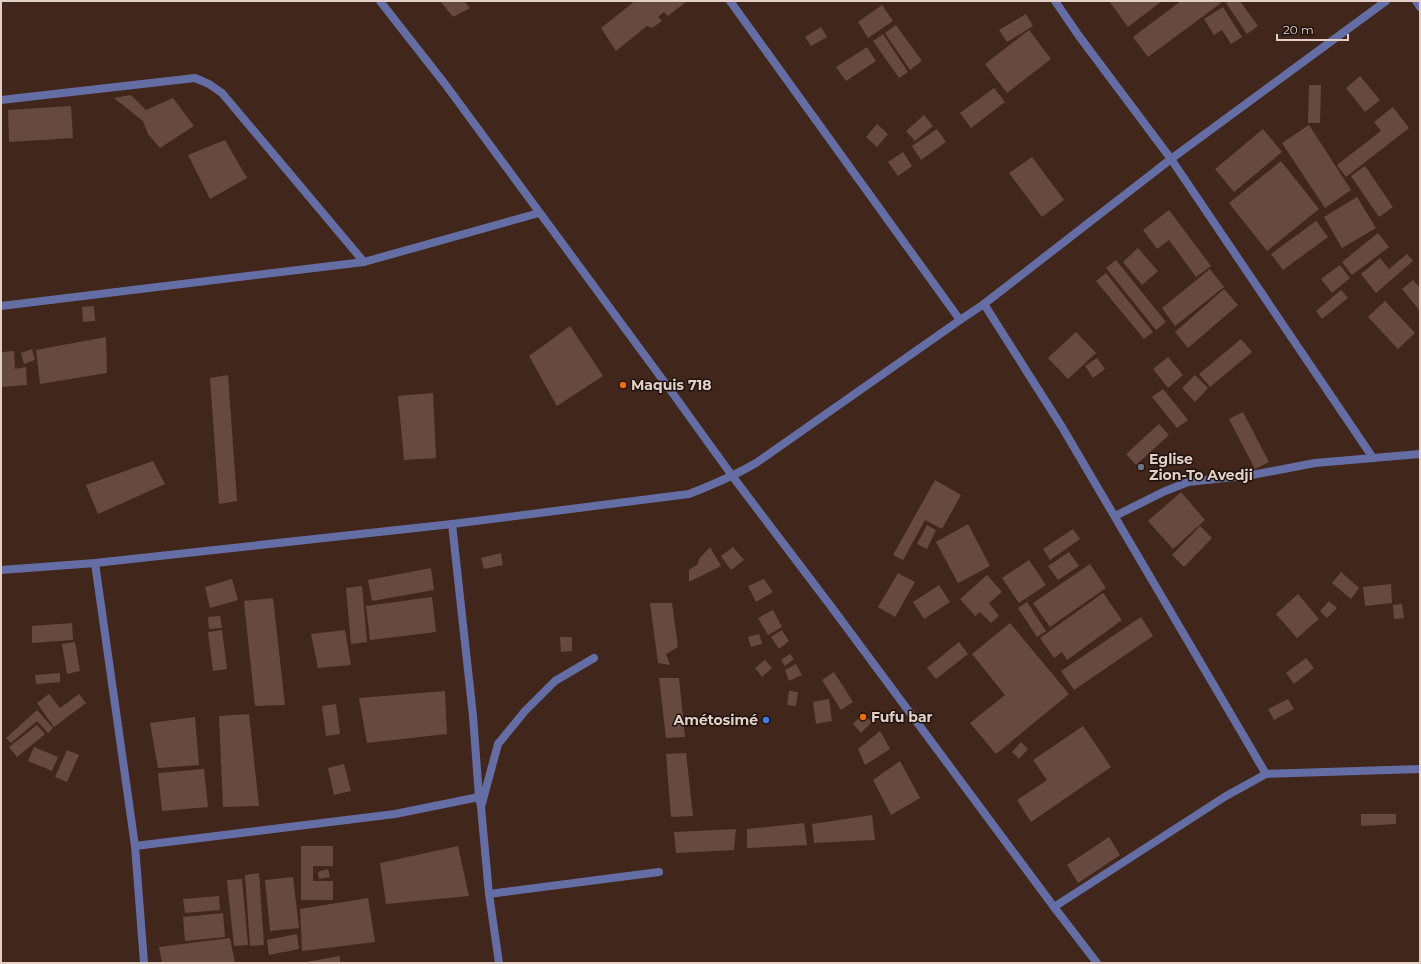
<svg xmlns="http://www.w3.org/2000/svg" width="1421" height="964" viewBox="0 0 1421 964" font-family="Montserrat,sans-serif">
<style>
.building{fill:#674a3f}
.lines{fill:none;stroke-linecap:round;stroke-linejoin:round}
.lane{stroke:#656ea4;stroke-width:8}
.street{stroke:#656ea4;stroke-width:8}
.food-dot{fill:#e8710a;stroke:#1f130e;stroke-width:1.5}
.worship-dot{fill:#6b7280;stroke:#1f130e;stroke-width:1.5}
.shop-dot{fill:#3f7fe0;stroke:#1f130e;stroke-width:1.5}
.labels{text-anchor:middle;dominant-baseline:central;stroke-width:3;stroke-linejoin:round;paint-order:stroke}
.poi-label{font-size:14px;font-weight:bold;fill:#e1cfc8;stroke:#1f130e;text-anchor:start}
</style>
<rect width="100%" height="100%" fill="#41261c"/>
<g class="building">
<polygon points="440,1 464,1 470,8 453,17"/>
<polygon points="635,1 687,1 668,16 664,12 658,17 662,21 652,28 647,26 616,51 601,28"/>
<polygon points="1109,1 1162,1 1128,27"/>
<polygon points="1181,1 1219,1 1221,3 1148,57 1133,37"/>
<polygon points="1229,1 1240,1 1258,26 1247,34 1226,3"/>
<polygon points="882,5 893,21 868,38 858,22"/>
<polygon points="1223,7 1242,37 1231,44 1222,30 1214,35 1204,19"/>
<polygon points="1026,14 1033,26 1007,42 999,30"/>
<polygon points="896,25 922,61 910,70 885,33"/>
<polygon points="821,27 827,37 811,46 805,37"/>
<polygon points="1029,30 1051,59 1007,93 985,64"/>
<polygon points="883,34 908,72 899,78 873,41"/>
<polygon points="867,47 876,61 846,81 836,67"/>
<polygon points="1360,76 1380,100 1365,112 1346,88"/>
<polygon points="1309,85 1321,85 1320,123 1308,123"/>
<polygon points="994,88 1005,102 971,128 960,113"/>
<polygon points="131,95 146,110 173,98 194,126 160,148 148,134 143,121 114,98"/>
<polygon points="71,106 73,138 9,142 8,110"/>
<polygon points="1393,107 1409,128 1346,177 1337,165 1381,131 1374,122"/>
<polygon points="924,115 933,126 915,141 906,131"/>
<polygon points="877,124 888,134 877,147 866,137"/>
<polygon points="1309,125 1351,190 1325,208 1282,143"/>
<polygon points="937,129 946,142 921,160 912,146"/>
<polygon points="1263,129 1282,152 1234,192 1215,169"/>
<polygon points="225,140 247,178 210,199 188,155"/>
<polygon points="903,152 912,166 898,176 888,162"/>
<polygon points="1032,157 1064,200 1042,217 1009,173"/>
<polygon points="1281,161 1319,209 1267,251 1229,203"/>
<polygon points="1365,166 1393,207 1379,217 1351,176"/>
<polygon points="1357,197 1376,228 1342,248 1324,217"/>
<polygon points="1169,210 1211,266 1196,277 1169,240 1157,249 1143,230"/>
<polygon points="1316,221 1328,237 1283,270 1271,254"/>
<polygon points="1378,233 1389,247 1352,275 1342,262"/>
<polygon points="1138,248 1158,271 1142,285 1123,262"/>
<polygon points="1407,254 1413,261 1376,293 1361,274 1380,258 1389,269"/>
<polygon points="1116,260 1166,322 1156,330 1106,268"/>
<polygon points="1340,265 1350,278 1332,293 1321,279"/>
<polygon points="1210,269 1224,287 1175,326 1162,308"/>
<polygon points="1106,273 1153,332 1144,339 1096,281"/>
<polygon points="1413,280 1420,288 1420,311 1402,289"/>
<polygon points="1224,289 1238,305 1188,348 1175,332"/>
<polygon points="1341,290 1348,298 1322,319 1316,311"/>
<polygon points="1385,301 1415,333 1398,349 1368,317"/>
<polygon points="94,306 95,321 83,322 82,307"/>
<polygon points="570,326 603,376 557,406 529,356"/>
<polygon points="1076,332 1096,353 1068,379 1048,358"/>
<polygon points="106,337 107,373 40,384 36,350"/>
<polygon points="1241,339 1252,352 1210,387 1199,374"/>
<polygon points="32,349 35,360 24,364 21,353"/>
<polygon points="14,351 15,369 26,367 27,385 1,387 1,352"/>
<polygon points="1168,357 1183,375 1168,388 1153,369"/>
<polygon points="1097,358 1105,369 1093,378 1085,366"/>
<polygon points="228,375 237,501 219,504 210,378"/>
<polygon points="1195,375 1208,388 1195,402 1182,388"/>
<polygon points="1163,389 1188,420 1177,428 1152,397"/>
<polygon points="433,393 436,458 404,460 398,396"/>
<polygon points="1243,412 1269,462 1255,469 1229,419"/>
<polygon points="1159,424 1169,435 1136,465 1126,454"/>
<polygon points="153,461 165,484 98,514 86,485"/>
<polygon points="935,480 961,495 942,529 925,520 903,560 893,555"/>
<polygon points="1181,492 1205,520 1173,549 1148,521"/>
<polygon points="968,524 990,566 958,583 936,542"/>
<polygon points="927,525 936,530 927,549 917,544"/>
<polygon points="1200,526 1212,538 1184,567 1172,555"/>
<polygon points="1073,529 1080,539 1050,560 1043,549"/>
<polygon points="710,547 721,566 689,582 689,570 698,564 699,559"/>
<polygon points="733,547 744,560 731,570 721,556"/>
<polygon points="1069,552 1079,566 1058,580 1048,566"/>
<polygon points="501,553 503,565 484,569 481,558"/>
<polygon points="1029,560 1046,585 1019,603 1002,578"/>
<polygon points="1090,564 1106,588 1050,627 1033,603"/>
<polygon points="431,568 434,590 372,601 368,580"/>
<polygon points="1341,572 1359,588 1351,599 1332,583"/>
<polygon points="898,573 915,582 895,617 878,607"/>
<polygon points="987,575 1002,592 989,603 999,616 991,623 980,612 975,616 960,599"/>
<polygon points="232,579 238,600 210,608 205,587"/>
<polygon points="764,579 773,592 756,602 748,586"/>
<polygon points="1391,584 1392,603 1365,606 1363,587"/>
<polygon points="939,585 950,602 924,619 913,602"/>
<polygon points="362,586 367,642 351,644 346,588"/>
<polygon points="1103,593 1122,620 1067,660 1062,652 1054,658 1040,638"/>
<polygon points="1298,594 1319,619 1297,638 1276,614"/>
<polygon points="432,597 436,632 370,640 366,606"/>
<polygon points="273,598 285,705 255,706 244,601"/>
<polygon points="1329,601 1337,608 1327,618 1320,611"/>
<polygon points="1027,602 1046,631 1037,637 1018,608"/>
<polygon points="650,603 672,603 678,647 666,654 670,665 658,663"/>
<polygon points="1402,604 1404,618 1394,619 1393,605"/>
<polygon points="773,610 782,627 768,635 758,618"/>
<polygon points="220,616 222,628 209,629 208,617"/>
<polygon points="1141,617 1153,636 1074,690 1061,671"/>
<polygon points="72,623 73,640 32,643 32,626"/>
<polygon points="1010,623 1069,694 996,754 970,723 1005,695 972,654"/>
<polygon points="222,630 227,669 213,671 208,632"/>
<polygon points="345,630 351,665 318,668 311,634"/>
<polygon points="782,630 789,641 779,649 771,637"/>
<polygon points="759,634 762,644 751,647 748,637"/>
<polygon points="560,637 572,637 572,651 561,652"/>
<polygon points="75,642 80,671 67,674 62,644"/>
<polygon points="959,642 968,654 936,679 927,668"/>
<polygon points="790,654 794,659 785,666 781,660"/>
<polygon points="1306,658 1314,668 1294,684 1286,673"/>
<polygon points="765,660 772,668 762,677 755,668"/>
<polygon points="796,664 802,675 789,681 785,670"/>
<polygon points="834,672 853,702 841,710 822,680"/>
<polygon points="60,673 60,682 36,684 35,675"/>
<polygon points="659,678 679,678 685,737 666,738"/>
<polygon points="445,691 447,734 367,743 359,698"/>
<polygon points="789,691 798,692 796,706 787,705"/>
<polygon points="49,694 60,708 79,694 86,703 54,727 37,703"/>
<polygon points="829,699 832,721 816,724 813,702"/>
<polygon points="1288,699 1294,709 1274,720 1268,709"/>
<polygon points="336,704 340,734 326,736 322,706"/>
<polygon points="37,710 53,728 48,733 37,721 11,743 6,738"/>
<polygon points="249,714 259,806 223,807 219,716"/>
<polygon points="863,714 872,722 861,733 853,724"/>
<polygon points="195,717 199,765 158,768 150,723"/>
<polygon points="37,725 45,734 17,757 9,747"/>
<polygon points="1083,726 1111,767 1031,822 1017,800 1047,780 1033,760"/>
<polygon points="880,731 890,749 865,765 858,749"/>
<polygon points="1021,742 1028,749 1019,759 1012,752"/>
<polygon points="34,747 58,757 52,771 28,761"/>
<polygon points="67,750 79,755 67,782 55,777"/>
<polygon points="686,753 693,816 671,817 666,754"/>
<polygon points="900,761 920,798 891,815 873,780"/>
<polygon points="344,764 351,791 334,795 328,768"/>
<polygon points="204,769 208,807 162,811 158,773"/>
<polygon points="1361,814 1396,814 1396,824 1361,826"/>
<polygon points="872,815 875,840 814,843 812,824"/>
<polygon points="804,823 807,845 747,848 747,829"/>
<polygon points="736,829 734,850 676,853 674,832"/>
<polygon points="1109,837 1120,855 1078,883 1067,865"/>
<polygon points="301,846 333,846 333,866 313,866 313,881 333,881 333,900 301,900"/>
<polygon points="458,846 469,896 386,904 380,863"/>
<polygon points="328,869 330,877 319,879 318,872"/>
<polygon points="259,873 264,945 250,946 245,875"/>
<polygon points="293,877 299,928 270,931 265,880"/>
<polygon points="242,879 248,945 234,946 227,880"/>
<polygon points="219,896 220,910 185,913 183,899"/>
<polygon points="368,898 375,942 302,951 300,909"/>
<polygon points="223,913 225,937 185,941 183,917"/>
<polygon points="297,934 299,949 269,955 267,940"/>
<polygon points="230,938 235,963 162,963 159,947"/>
<polygon points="340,956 340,963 306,963 306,962"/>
</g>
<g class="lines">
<polyline class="lane" points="481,807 498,744 525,711 555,681 594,658"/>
<g class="street">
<polyline points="380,1 445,84 671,391 733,477 830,605 1054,907 1097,963"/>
<polyline points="730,1 960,320"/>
<polyline points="1055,1 1079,36 1171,159 1373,458"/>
<polyline points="1416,1 1420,7"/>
<polyline points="1,100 195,78 209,84 222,93 364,262"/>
<polyline points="984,304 1062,427 1266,774 1420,769"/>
<polyline points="1,306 364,262 539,213"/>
<polyline points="1115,516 1163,492 1188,482 1252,475 1315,463 1420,454"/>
<polyline points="452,524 473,716 479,797 481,807 489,894 499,963"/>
<polyline points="95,563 135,846 144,963"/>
<path d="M1,570L95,563L452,524L689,494C712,485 734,476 756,463L960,320L984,304L1171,159L1386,1"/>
<polyline points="135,846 395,814 479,797"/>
<polyline points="489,894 659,872"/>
<polyline points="1054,907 1226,796 1266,774"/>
</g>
</g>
<g class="food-dot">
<circle cx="623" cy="385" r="4"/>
<circle cx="863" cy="717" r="4"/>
</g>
<circle class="worship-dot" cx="1141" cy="467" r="4"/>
<circle class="shop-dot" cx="766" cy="720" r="4"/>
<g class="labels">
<g class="poi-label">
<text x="631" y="385">Maquis 718</text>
<text x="1149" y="459">Eglise<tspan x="1149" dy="16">Zion-To Avedji</tspan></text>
<text x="871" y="717">Fufu bar</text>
<text x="758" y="720" text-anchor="end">Amétosimé</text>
</g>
</g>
<rect width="1421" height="964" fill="none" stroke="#e1cfc8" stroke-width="4"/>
<path d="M1277 34v6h71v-6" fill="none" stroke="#e1cfc8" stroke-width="2"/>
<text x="1283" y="34" font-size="12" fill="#e1cfc8" stroke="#1f130e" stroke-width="3" paint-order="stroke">20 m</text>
</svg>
